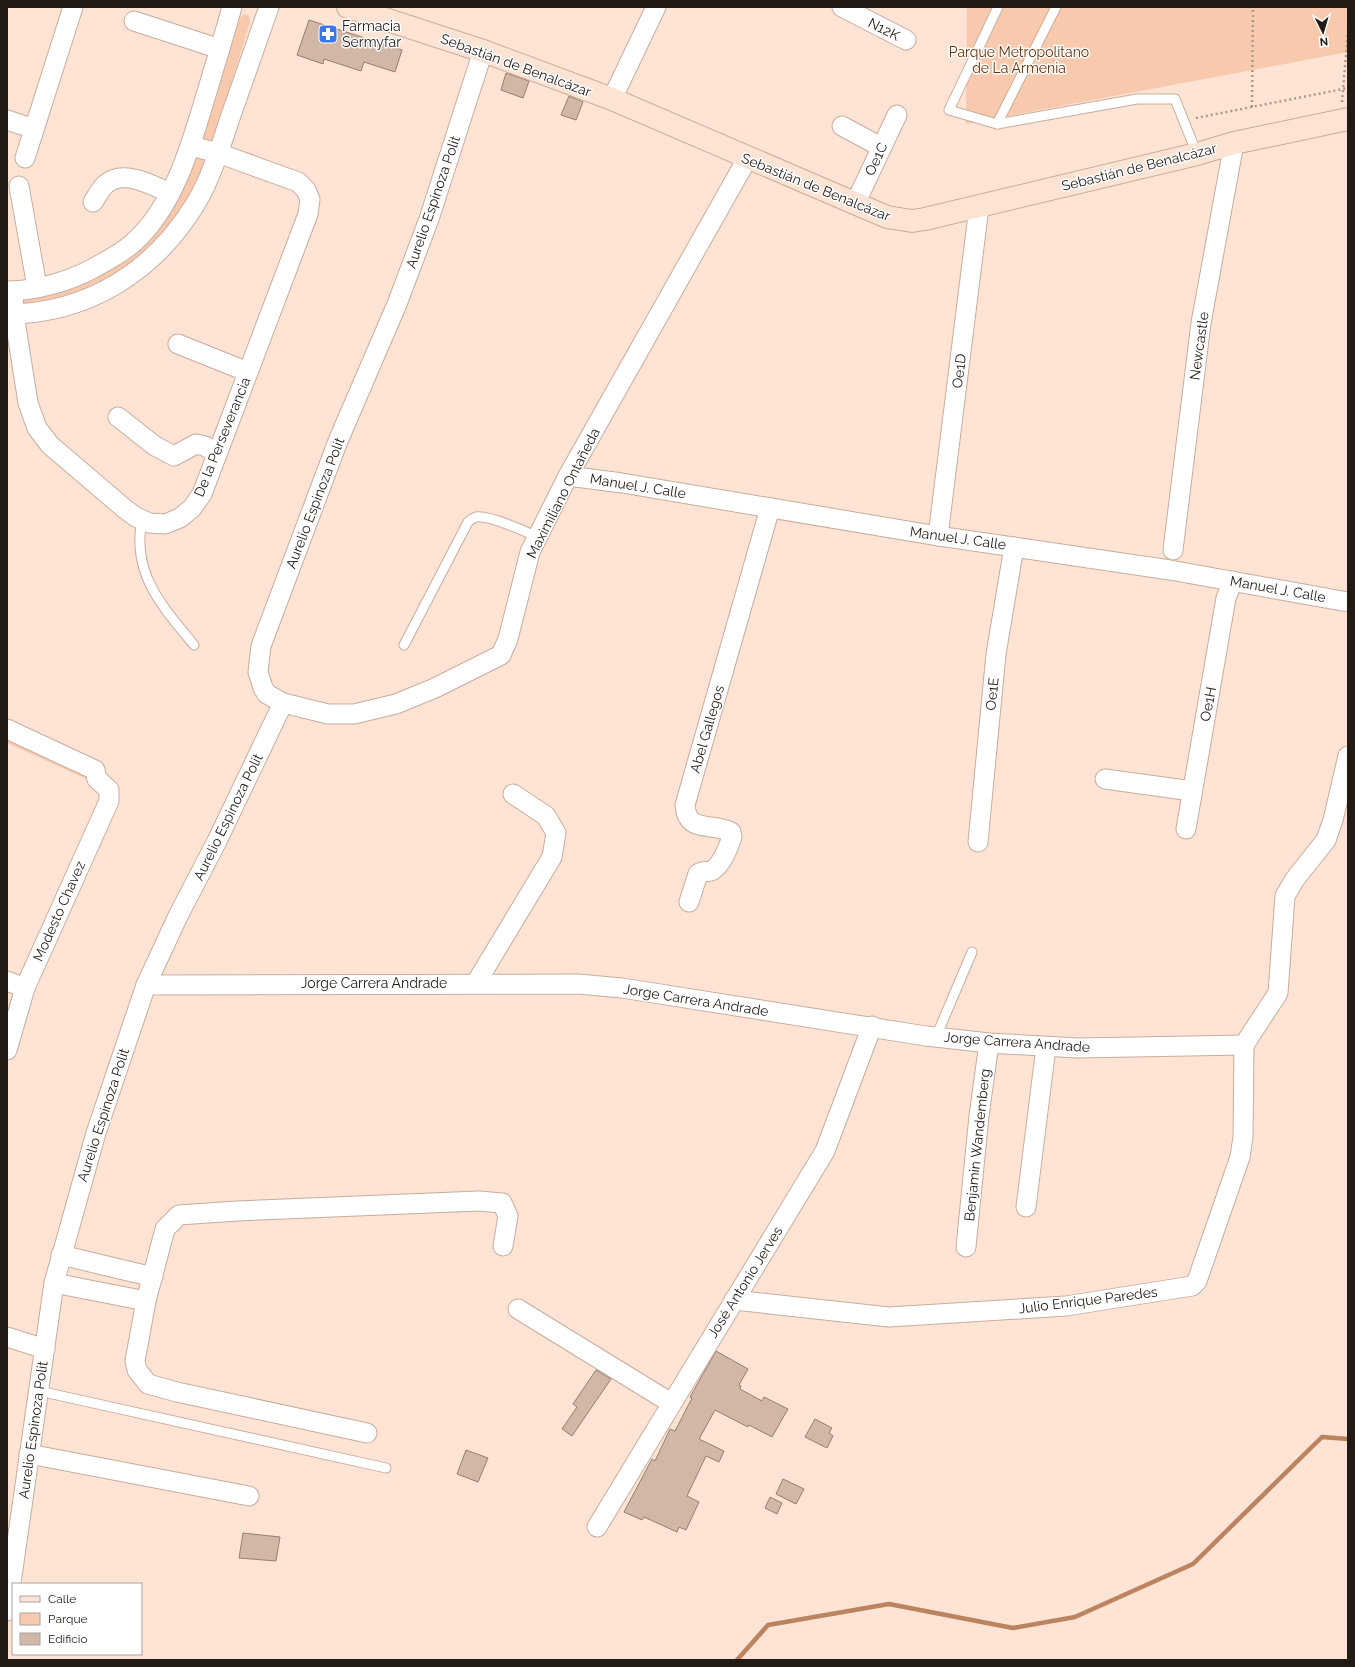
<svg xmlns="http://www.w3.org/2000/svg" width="1355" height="1667" viewBox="0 0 1355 1667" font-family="Raleway,sans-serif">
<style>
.green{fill:#f8c9ad}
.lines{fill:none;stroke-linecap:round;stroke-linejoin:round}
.stream{stroke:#bc8360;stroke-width:4.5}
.building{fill:#d1b7a8;stroke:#967e70}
.lane-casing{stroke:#c7ad9e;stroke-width:11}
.street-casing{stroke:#c7ad9e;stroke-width:21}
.secondary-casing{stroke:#c7ad9e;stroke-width:24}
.path{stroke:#ad988c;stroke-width:2.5;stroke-dasharray:2 3;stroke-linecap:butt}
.lane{stroke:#fff;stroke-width:9}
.street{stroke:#fff;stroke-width:19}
.secondary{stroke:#fce3d4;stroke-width:22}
.labels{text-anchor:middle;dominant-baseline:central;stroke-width:3;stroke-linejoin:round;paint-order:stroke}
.poi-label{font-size:14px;fill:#231a14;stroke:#fff;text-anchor:start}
.street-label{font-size:14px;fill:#231a14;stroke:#fff}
.park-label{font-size:14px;fill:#693208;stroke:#fff}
</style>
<rect width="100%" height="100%" fill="#ffe3d4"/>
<g class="green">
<polygon points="967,7 1348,7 1348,52 966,124"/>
<polygon points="244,14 249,16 250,22 215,137 210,140 205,139 203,134 240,18"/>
<polygon points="198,156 203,157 204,163 183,209 170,229 127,270 82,294 28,307 23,303 22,299 101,273"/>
<polygon points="7,729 95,770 89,780 7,743"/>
</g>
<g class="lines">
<polyline class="stream" points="737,1660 768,1625 889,1604 1013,1628 1075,1617 1193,1564 1322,1437 1348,1439"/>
</g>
<g class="building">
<polygon points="309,20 402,50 395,72 364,62 361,71 324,59 323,64 297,55"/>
<polygon points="506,73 529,81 523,98 501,90"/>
<polygon points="569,96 583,102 576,120 561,115"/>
<polygon points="716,1351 748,1369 739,1385 741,1386 740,1389 762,1401 764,1397 788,1409 772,1437 749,1425 748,1427 715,1410 699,1439 724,1451 719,1462 706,1456 687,1496 699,1502 686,1530 679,1527 677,1532 644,1517 642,1520 624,1512 652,1459 655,1461 670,1429 675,1431 692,1398 690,1397"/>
<polygon points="596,1370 611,1379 572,1436 562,1429 577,1407 573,1404"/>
<polygon points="815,1419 832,1428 829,1433 833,1436 827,1448 805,1437"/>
<polygon points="466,1450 488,1458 478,1482 457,1474"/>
<polygon points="783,1479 804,1489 796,1504 776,1494"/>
<polygon points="770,1497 782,1503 777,1514 765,1508"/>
<polygon points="243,1533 280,1537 276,1561 239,1558"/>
</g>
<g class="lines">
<defs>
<g id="lane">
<polyline points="998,7 949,110 997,124 1137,99 1175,99 1197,154"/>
<polyline points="997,124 1056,7"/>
<path d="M142,520C131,574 163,607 194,645"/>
<path d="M404,645L468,522C470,520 473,518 476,517C489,515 525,531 537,537"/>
<polyline points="936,1037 972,952"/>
<polyline points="39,1391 386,1468"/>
</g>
<g id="street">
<polyline points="842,7 906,40"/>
<polyline points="134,21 220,49"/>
<polyline points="483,51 429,219 397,304 338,441 261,646 258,672 263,688 267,694 283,703 328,714 354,714 396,704 435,688 501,655 508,639 530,552 568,476 747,159"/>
<polyline points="612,99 656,7"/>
<polyline points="7,120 34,129"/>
<polyline points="842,126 881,147"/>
<polyline points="25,158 73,7"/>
<polyline points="19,186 37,287"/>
<path d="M93,202C97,196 101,188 106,184C123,169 153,185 169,193"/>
<polyline points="855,204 897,115"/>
<path d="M7,291C35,291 67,282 92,269C106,261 121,254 133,243C174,207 191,145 206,95C215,65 224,36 232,7"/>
<polyline points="13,291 14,314 28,403 37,428 50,445 125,509 136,517 149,523 165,524 180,518 192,508 202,494 308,214 310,199 306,190 298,182 218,153 191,146"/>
<path d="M7,314C88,314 155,271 196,203C211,178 220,148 229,121C242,83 256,45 269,7"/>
<polyline points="178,344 248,372"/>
<polyline points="118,417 155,446 174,456 196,444 205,446 217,454"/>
<polyline points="568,476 622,483 938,536 1170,570 1348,602"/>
<polyline points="938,536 979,207"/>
<polyline points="1173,550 1201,323 1234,143"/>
<polyline points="7,729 95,770 97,779"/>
<polyline points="1105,779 1192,791"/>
<polyline points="1186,829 1226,598 1233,581"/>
<polyline points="978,842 996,654 1014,547"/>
<path d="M689,902L698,874C703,870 708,873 713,870C723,863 728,848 732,837L731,832C711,822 687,834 685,805L770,508"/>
<polyline points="7,981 25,988"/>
<polyline points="476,983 552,857 556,833 546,816 513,794"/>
<polyline points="146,985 578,984 622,988 926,1036 989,1043 1078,1048 1244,1045"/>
<polyline points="1244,1045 1278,993 1285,896 1295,879 1326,840 1333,820 1348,756"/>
<polyline points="7,1050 25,988 109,801 109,790 97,779"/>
<polyline points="1026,1207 1046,1047"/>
<polyline points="966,1247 979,1116 989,1043"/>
<polyline points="61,1255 153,1277"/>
<polyline points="54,1283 146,1301"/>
<polyline points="734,1300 889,1317 1066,1306 1192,1286 1197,1281 1240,1157 1243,1137 1244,1045"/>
<polyline points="518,1309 671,1403"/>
<polyline points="7,1337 45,1349"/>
<polyline points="367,1433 177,1392 148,1384 137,1370 135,1361 146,1301 165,1229 179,1215 237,1211 479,1201 502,1203 508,1216 503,1246"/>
<polyline points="29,1454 249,1496"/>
<polyline points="597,1527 825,1151 872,1026"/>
<polyline points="7,1611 54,1283 96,1133 146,985 178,916 217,841 283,703"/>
</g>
<polyline id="secondary" points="348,7 483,51 612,99 887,217 912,221 925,219 1197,154 1234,143 1348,119"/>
</defs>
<use href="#lane" class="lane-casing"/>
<use href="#street" class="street-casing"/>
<use href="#secondary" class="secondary-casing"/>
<g class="path">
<polyline points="1342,102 1348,31"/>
<polyline points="1252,107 1253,7"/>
<polyline points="1196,118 1348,88"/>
</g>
<use href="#lane" class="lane"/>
<use href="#street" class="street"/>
<use href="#secondary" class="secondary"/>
</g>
<defs>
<symbol id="pharmacy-square" viewBox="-11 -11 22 22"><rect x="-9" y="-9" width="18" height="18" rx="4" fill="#3d77e6" stroke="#fff"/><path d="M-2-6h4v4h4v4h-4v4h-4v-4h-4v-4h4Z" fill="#fff"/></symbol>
</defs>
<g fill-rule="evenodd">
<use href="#pharmacy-square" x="317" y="23" width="22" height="22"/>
</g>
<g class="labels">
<g class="poi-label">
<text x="342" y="26">Farmacia<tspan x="342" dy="16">Sermyfar</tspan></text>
</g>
<g class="street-label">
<text transform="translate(884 29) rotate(27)">N12K</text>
<text transform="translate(516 65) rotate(20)">Sebastián de Benalcázar</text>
<text transform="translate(876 159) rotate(-65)">Oe1C</text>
<text transform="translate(1139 167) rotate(-14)">Sebastián de Benalcázar</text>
<text transform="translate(816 187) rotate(22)">Sebastián de Benalcázar</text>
<text transform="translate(433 202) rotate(-71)">Aurelio Espinoza Polit</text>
<text transform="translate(1199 346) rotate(-82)">Newcastle</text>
<text transform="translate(959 371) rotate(-83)">Oe1D</text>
<text transform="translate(222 437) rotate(-68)">De la Perseverancia</text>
<text transform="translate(638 486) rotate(9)">Manuel J. Calle</text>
<text transform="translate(563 493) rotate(-63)">Maximiliano Ontañeda</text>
<text transform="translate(315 503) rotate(-69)">Aurelio Espinoza Polit</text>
<text transform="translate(958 538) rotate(8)">Manuel J. Calle</text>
<text transform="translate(1278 589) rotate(10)">Manuel J. Calle</text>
<text transform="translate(992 694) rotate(-84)">Oe1E</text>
<text transform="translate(1208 704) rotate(-79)">Oe1H</text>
<text transform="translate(707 729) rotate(-74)">Abel Gallegos</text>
<text transform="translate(228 817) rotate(-64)">Aurelio Espinoza Polit</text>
<text transform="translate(59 911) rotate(-66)">Modesto Chavez</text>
<text x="374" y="983">Jorge Carrera Andrade</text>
<text transform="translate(696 1000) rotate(9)">Jorge Carrera Andrade</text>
<text transform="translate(1017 1042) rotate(4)">Jorge Carrera Andrade</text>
<text transform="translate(103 1115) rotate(-72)">Aurelio Espinoza Polit</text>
<text transform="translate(977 1145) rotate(-84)">Benjamin Wandemberg</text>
<text transform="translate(745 1282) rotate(-58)">José Antonio Jerves</text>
<text transform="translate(1088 1300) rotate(-7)">Julio Enrique Paredes</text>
<text transform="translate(33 1430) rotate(-82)">Aurelio Espinoza Polit</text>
</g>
<g class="park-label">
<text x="1019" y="52">Parque Metropolitano<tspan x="1019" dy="16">de La Armenia</tspan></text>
</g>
</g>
<rect width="1355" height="1667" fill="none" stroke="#231a14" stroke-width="16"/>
<rect x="12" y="1583" width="130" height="72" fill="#ffffff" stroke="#a7a3a1"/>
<rect x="20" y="1596" width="20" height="6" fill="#fce3d4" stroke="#a7a3a1"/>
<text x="48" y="1603" font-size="12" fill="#231a14">Calle</text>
<rect x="20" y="1613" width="20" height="12" fill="#f8c9ad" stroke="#a7a3a1"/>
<text x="48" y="1623" font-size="12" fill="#231a14">Parque</text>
<rect x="20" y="1633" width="20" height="12" fill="#d1b7a8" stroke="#a7a3a1"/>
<text x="48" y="1643" font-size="12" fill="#231a14">Edificio</text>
<g transform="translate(1323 32) rotate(175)" stroke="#ffffff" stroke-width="3" paint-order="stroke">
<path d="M0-3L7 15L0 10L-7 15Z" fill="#231a14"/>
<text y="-6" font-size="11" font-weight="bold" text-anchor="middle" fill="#231a14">N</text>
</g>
</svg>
